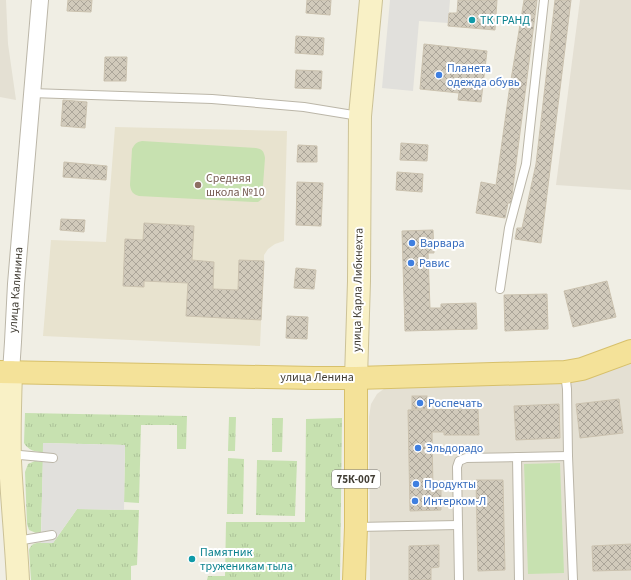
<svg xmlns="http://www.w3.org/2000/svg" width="631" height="580" viewBox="0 0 631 580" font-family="'Source Sans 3',sans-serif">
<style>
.residential{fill:#e4e0d3}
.education{fill:#e8e3cf}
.grass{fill:url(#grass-tufts)}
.pitch{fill:#c7e1b0}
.parking{fill:#e1e0dc}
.building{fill:url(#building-cross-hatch);stroke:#cbc2af}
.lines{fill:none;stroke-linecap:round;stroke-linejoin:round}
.lane-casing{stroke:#bbb6a8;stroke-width:10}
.street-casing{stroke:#bbb6a8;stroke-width:18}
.secondary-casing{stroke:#ccc297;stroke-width:24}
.primary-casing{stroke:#d7c06b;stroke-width:24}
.lane{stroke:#fff;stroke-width:8}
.street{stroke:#fff;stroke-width:16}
.secondary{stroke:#f9f1c6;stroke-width:22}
.primary{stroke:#f4e299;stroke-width:22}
.culture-dot{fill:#0f9aa8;stroke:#fff;stroke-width:1.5}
.shop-dot{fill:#3f7fe0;stroke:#fff;stroke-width:1.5}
.education-dot{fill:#8d6e63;stroke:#fff;stroke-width:1.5}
.labels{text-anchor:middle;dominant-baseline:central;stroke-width:4;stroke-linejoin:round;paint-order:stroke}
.shield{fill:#fff;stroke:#7b7872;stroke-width:1}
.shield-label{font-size:11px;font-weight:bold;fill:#423e35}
.culture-label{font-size:12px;fill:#0d838f;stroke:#fff;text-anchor:start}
.shop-label{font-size:12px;fill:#366cbe;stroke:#fff;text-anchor:start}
.education-label{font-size:12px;fill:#785e54;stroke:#fff;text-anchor:start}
.street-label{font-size:12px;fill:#423e35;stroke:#fff}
</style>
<defs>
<pattern id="grass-tufts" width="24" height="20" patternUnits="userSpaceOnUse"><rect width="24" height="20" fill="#c7e1b0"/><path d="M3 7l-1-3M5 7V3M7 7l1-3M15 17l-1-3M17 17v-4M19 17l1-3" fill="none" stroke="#acc298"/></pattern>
<pattern id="building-cross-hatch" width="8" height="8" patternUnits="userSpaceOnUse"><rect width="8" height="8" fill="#d1cabb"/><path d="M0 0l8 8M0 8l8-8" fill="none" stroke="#aba599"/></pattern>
</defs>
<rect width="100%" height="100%" fill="#f0eee4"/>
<g class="residential">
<polygon points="0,0 6,0 8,44 16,100 0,97"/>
<polygon points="580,0 631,0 631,190 556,185"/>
<polygon points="631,361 631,580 370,580 369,417 371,404 377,394 385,388"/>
</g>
<polygon class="education" points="115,127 287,131 284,241 275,244 268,249 264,255 264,261 260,346 43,336 51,240 106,242"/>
<g class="grass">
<path d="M25,413L187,416L186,449H177V425H141L139,503L124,502L125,445L43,443V452C35,452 28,450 24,443Z"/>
<polygon points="229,417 236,417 235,451 228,451"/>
<polygon points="272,418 283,418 282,452 272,452"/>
<polygon points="342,418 340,580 207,580 208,576 225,576 226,522 305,522 306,419"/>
<polygon points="228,458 244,459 243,514 227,514"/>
<polygon points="257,460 297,461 295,516 256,515"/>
<polygon points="35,461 43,462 41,532 36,533 29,530 27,524 25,472 28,464"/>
<path d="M77,509L139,510L137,565L131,566V580H31L29,550C32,540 44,543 53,543Z"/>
</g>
<g class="pitch">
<path d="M142,141L256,148C262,149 264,151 265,158L262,199L258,202H253L139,196C133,194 131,192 130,185L132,149C135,144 136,142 142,141Z"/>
<polygon points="560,463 564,573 528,574 524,464"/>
</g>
<g class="parking">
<polygon points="390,0 450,0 448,23 419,21 413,91 382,88"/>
<polygon points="43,443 125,445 124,510 77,509 53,543 41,543"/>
</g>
<g class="building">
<polygon points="68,0 92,0 91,12 67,11"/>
<polygon points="307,0 331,0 330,15 306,13"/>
<polygon points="458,0 497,0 495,30 448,26 449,13 457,13"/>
<polygon points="524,0 537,0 511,203 508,203 505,218 476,213 481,182 496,185 509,92"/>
<polygon points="555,0 571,0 541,243 515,239 517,228 522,228 536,164"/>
<polygon points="296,36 324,38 323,55 295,53"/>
<polygon points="424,44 487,51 481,102 458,100 459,93 420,89"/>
<polygon points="105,57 127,57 126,81 104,81"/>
<polygon points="296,70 322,71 321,89 295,88"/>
<polygon points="63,100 87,102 85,128 61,126"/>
<polygon points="401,143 428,145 427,161 400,160"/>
<polygon points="298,145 317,146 317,162 297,162"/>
<polygon points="64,162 107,166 106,180 63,177"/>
<polygon points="397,172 423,174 422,192 396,190"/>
<polygon points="297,182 323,183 321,226 296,225"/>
<polygon points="61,219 85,220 84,232 60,230"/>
<polygon points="144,223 194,226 192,260 214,262 213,289 238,290 239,260 264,261 261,320 186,316 188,283 144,281 144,287 123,286 125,239 143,240"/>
<polygon points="433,230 434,253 428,253 430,308 441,308 441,304 476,303 477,329 405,331 402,231"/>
<polygon points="296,268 316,270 314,289 294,288"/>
<polygon points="607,281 616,317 573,327 564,291"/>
<polygon points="547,294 548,329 505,331 504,295"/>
<polygon points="287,316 308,317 307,339 286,338"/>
<rect x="412" y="396" width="15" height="13"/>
<polygon points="619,399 623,433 580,438 576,404"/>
<polygon points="559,404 560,438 516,440 514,406"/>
<polygon points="478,409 479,435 444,435 444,432 432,432 433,490 441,490 441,510 410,511 408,410"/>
<polygon points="476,480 503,480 505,570 478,571"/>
<polygon points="631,544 631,570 593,571 592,546"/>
<polygon points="439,545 439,567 431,568 431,580 409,580 409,546"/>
</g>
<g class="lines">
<defs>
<g id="lane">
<polyline points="31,93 212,99 304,107 359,116"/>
<polyline points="500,289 509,228 526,164 544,0"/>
<polyline points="565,373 567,389 568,456 573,580"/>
<polyline points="517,457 519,580"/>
<polyline points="11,461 20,455 53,458"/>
<polyline points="357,527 458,525"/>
<polyline points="17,541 52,535"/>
<polyline points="459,580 457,467 459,461 466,458 568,456"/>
</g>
<polyline id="street" points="11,372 13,342 16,284 40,0"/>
<g id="secondary">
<path d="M11,372C10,402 9,431 10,461C12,501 16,540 18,580"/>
<polyline points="356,378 359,281 360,116 371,0"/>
</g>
<g id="primary">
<polyline points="0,372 314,378 356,378 565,372 582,369 631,351"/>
<polyline points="354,580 356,527 356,378"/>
</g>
</defs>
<use href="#lane" class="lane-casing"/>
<use href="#street" class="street-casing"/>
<use href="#secondary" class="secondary-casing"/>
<use href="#primary" class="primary-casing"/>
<use href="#lane" class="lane"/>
<use href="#street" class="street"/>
<use href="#secondary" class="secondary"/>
<use href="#primary" class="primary"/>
</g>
<g class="culture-dot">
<circle cx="472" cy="20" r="4"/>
<circle cx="192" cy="559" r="4"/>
</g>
<g class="shop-dot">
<circle cx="439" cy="75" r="4"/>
<circle cx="412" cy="243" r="4"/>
<circle cx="411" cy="263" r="4"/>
<circle cx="420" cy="403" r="4"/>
<circle cx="418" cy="448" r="4"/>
<circle cx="416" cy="484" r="4"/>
<circle cx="415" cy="501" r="4"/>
</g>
<circle class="education-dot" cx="198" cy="185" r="4"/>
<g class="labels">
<rect class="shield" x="332" y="470" width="48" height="18" rx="3"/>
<g class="shield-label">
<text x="356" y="479">75К-007</text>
</g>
<g class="culture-label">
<text x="480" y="20">ТК ГРАНД</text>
<text x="200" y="552">Памятник<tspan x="200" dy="14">труженикам тыла</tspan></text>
</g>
<g class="shop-label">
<text x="447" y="68">Планета<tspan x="447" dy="14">одежда обувь</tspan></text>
<text x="420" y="243">Варвара</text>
<text x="419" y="263">Равис</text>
<text x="428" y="403">Роспечать</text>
<text x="426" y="448">Эльдорадо</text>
<text x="424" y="484">Продукты</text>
<text x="423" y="501">Интерком-Л</text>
</g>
<g class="education-label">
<text x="206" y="178">Средняя<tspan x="206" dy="14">школа №10</tspan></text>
</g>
<g class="street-label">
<text transform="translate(16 290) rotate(-86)">улица Калинина</text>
<text transform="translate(358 290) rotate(-89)">улица Карла Либкнехта</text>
<text x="317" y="377">улица Ленина</text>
</g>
</g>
</svg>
